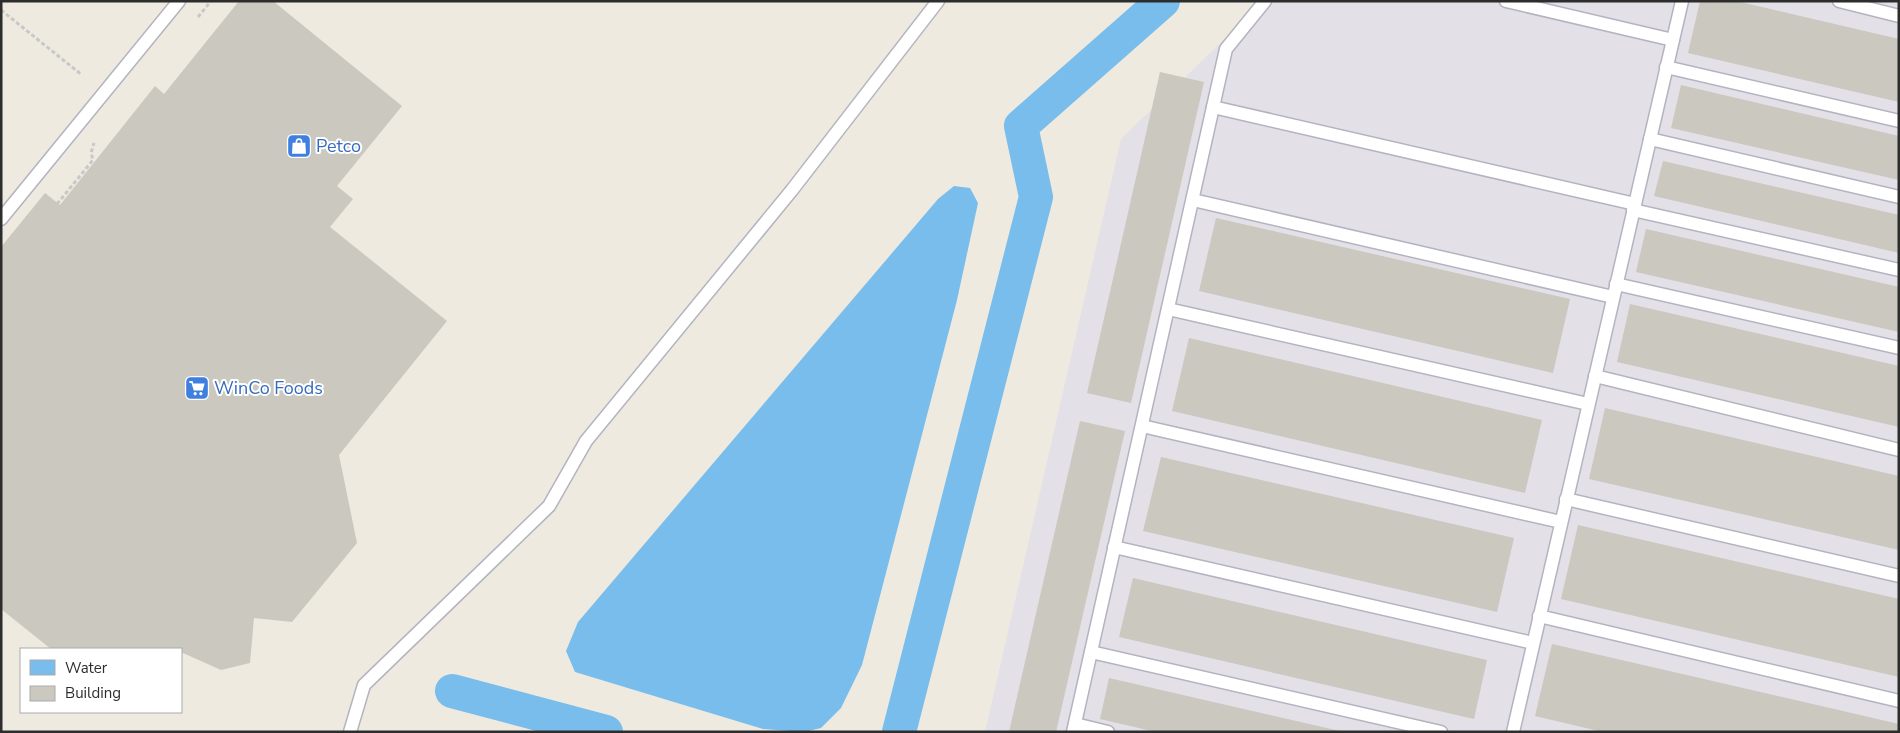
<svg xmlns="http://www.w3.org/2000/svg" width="1900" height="733" viewBox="0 0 1900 733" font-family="'Nunito Sans',sans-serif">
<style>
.industrial{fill:#e3e0e7}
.water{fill:#78bdeb}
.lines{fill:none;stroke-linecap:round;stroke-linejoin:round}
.canal{stroke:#78bdeb;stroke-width:34}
.building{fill:#cac8bf}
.lane-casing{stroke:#b4b4c0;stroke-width:15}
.path{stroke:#c8c8c8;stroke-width:3;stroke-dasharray:4 2.5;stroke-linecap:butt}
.lane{stroke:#fff;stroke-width:12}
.labels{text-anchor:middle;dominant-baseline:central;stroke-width:4;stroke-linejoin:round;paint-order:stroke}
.shop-label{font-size:18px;fill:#366cbe;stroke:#fff;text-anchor:start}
</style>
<rect width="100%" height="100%" fill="#eeeae0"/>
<polygon class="industrial" points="1257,1 1899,1 1899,732 985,732 1121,139 1236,28"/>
<polygon class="water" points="954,186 970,188 978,203 957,300 862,665 841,708 821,728 804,732 763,729 575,672 566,651 578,622 938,199"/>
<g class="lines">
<g class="canal">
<polyline points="452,691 606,732"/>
<polyline points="899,732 1036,197 1021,126 1163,1"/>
</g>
</g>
<g class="building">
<polygon points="239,1 273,1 402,106 337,186 353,199 330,227 447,321 339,455 357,543 292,622 254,618 250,663 221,670 183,653 181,655 181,649 51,649 1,609 1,247 45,193 60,205 155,86 164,94"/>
<polygon points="1700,1 1736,1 1899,39 1899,102 1688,53"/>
<polygon points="1160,72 1204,82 1131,403 1087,393"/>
<polygon points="1681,85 1899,136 1899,180 1671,128"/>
<polygon points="1663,161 1899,215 1899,253 1654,196"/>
<polygon points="1216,218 1570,299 1553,373 1199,291"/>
<polygon points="1646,229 1899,287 1899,332 1636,272"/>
<polygon points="1630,304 1899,366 1899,427 1617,362"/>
<polygon points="1189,338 1542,420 1525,493 1172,411"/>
<polygon points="1605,408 1899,476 1899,550 1589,479"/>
<polygon points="1080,421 1125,431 1056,732 1009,732"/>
<polygon points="1161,457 1514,538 1497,612 1143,531"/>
<polygon points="1578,525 1899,599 1899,677 1561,599"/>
<polygon points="1133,578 1487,660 1474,719 1119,637"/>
<polygon points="1552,644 1899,724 1899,732 1603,732 1535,716"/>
<polygon points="1109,678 1340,731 1340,732 1156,732 1100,719"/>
</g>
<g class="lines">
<defs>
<g id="lane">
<polyline points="1506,1 1673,40"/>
<polyline points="1839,1 1899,16"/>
<polyline points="1666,67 1899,121"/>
<polyline points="1213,107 1635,204"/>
<polyline points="1650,139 1899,197"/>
<polyline points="1193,200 1613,297"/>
<polyline points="1633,210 1899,270"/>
<polyline points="1,219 179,1"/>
<polyline points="1616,284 1899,348"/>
<polyline points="1168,309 1588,404"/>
<polyline points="1595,376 1899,450"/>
<polyline points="1142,426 1561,522"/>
<polyline points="1566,499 1899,576"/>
<polyline points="1114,547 1533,643"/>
<polyline points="1539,616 1899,701"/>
<polyline points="1091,652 1441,732"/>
<polyline points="1075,724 1108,732"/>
<polyline points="350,732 364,685 549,506 586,441 792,190 938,1"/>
<polyline points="1073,732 1226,49 1265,1"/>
<polyline points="1513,732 1682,1"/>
</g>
</defs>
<use href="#lane" class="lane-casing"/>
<g class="path">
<polyline points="1,10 82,75"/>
<polyline points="198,17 211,1"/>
<polyline points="57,204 93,160 91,153 94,143"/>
</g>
<use href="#lane" class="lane"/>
</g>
<defs>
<symbol id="shop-square" viewBox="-11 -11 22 22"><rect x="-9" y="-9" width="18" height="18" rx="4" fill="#3f7fe0" stroke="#fff"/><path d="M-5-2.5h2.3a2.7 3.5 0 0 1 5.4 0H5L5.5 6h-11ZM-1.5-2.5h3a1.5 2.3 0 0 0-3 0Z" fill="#fff"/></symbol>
<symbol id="supermarket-square" viewBox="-11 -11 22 22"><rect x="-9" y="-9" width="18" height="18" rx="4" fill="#3f7fe0" stroke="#fff"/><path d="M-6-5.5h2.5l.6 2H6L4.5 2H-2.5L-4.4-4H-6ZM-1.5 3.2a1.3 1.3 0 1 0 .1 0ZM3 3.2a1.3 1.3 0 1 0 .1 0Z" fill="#fff"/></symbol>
</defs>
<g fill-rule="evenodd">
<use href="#shop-square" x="285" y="132" width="28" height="28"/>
<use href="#supermarket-square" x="183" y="374" width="28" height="28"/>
</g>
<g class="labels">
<g class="shop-label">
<text x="316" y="146">Petco</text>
<text x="214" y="388">WinCo Foods</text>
</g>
</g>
<rect width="1900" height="733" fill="none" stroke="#2d2d2d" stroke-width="5"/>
<rect x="20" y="648" width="162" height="65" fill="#ffffff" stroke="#ababab"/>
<rect x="30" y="660" width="25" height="15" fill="#78bdeb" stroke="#ababab"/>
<text x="65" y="673" font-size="15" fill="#2d2d2d">Water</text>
<rect x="30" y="686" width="25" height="15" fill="#cac8bf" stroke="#ababab"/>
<text x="65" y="698" font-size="15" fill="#2d2d2d">Building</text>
</svg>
